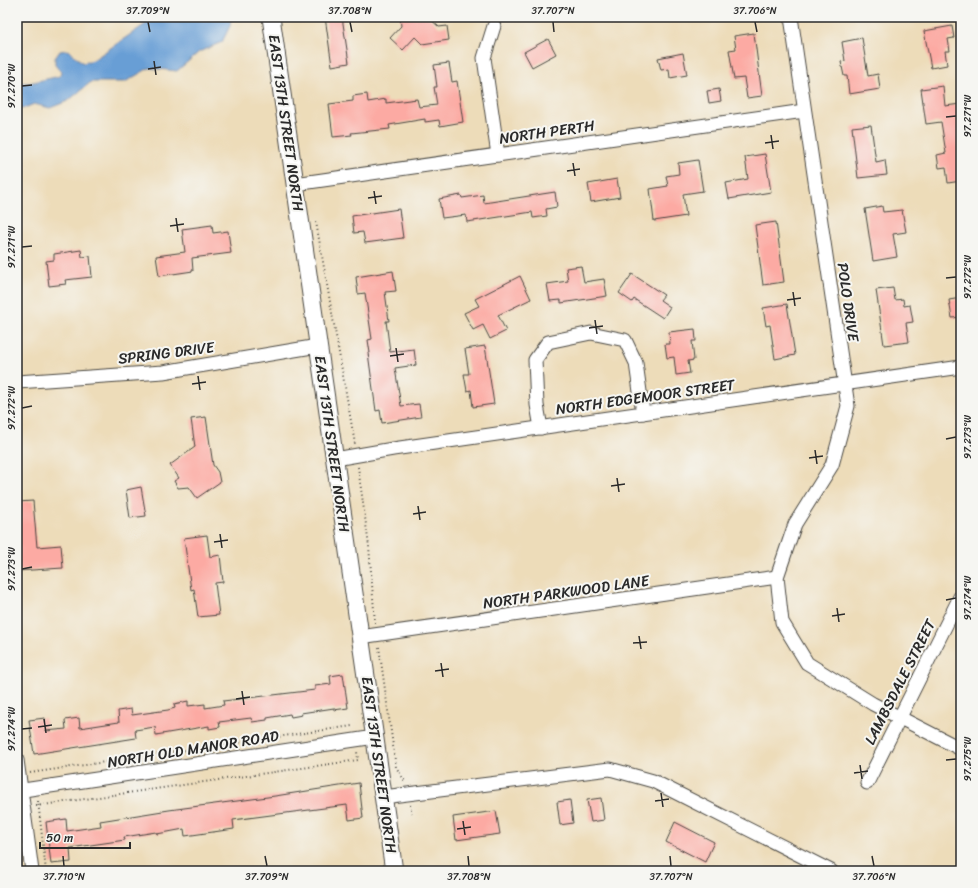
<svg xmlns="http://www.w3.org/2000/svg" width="978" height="888" viewBox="0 0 978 888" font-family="Sriracha,sans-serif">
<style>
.water{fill:#679ed5;stroke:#496480}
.building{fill:#fcaaa3}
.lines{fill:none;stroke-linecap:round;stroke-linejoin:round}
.minor-casing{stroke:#484640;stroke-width:15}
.major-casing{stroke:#484640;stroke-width:19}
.path{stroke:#484640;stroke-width:2;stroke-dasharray:1 3;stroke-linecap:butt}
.minor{stroke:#fff;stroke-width:13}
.major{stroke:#fff;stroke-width:17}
.ticks{fill:none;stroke:#2b2b2b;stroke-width:1.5}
.labels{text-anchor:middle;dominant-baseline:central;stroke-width:4;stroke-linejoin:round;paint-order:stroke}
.street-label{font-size:15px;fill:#2b2b2b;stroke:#f6f6f2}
.neatline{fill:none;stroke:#2b2b2b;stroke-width:1.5}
.ticks-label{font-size:10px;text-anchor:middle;fill:#2b2b2b}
</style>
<rect width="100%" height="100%" fill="#f6f6f2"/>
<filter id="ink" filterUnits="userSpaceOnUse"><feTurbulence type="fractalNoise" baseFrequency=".025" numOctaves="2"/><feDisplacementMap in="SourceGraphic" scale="8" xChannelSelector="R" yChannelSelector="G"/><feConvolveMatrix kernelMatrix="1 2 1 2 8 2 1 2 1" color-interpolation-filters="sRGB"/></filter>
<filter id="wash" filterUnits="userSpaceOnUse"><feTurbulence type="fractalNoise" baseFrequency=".012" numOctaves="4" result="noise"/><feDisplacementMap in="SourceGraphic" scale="16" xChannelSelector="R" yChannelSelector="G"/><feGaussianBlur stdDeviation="0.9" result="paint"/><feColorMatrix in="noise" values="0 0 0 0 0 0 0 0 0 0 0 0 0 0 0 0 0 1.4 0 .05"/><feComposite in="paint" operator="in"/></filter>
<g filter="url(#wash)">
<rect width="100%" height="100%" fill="#eddcb9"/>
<polygon class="water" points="150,17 231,17 230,26 222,42 199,52 177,71 149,68 125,82 91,82 68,101 50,108 34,104 17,111 17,83 29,83 60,76 61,72 55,65 55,58 60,51 68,50 83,63 93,60 147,23"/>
<g id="blocks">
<g class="building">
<polygon points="325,17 342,17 349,63 332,66"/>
<polygon points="400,17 428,17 439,27 447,26 449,40 422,44 415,37 403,50 390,38 401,26"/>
<polygon points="952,26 954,38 948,39 950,51 945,51 947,65 931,68 924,31"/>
<polygon points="754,33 762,96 747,98 744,78 734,79 729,50 736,49 734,36"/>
<polygon points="862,38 868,76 878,74 880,89 849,94 847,76 844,76 841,62 845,61 842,42"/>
<polygon points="548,39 556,54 532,67 524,52"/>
<polygon points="683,53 687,75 670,78 669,69 661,70 658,58"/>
<polygon points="449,63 452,82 457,81 463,122 440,126 439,120 425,122 425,119 389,125 390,129 351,133 352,135 333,137 329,104 353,101 353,96 367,94 368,102 386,99 386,103 417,99 419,107 437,105 434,87 437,87 434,65"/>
<polygon points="943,86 945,106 961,104 961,181 948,183 946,167 939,168 937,155 946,153 941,122 926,124 921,89"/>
<polygon points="719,89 721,101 709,103 707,91"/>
<polygon points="871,125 876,162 885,160 887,175 858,178 852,127"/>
<polygon points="765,154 771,192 729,199 726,183 748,179 745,157"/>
<polygon points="698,160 703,191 683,194 686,216 654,221 650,189 668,186 666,176 679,174 678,163"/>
<polygon points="617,179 620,197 591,202 588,184"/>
<polygon points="555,192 557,207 546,209 547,216 533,218 532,212 467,222 466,215 442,218 439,199 461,195 462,198 483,195 484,203"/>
<polygon points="882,206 883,212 902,210 906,232 893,234 897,257 873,261 865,209"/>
<polygon points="399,209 403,238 365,243 363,232 354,233 352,216"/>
<polygon points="776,222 784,282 763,285 755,225"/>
<polygon points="212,225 213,233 228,231 231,253 192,258 193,271 159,276 156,256 185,252 182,229"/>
<polygon points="81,250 82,257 90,256 92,277 65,280 66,284 49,286 46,261 54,260 54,254"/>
<polygon points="581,266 584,282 604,279 607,296 561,303 561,300 550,301 547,284 568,281 566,268"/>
<polygon points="393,271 396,291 385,292 389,321 386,321 390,352 414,349 416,365 395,368 401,406 419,404 421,417 382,423 380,410 376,411 368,353 370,353 368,340 372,339 365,293 358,294 356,277"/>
<polygon points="632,274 664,295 660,300 670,307 663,318 634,299 632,302 619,293"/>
<polygon points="520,276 531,299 498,315 506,331 490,339 483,325 473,330 464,313 479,306 475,299"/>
<polygon points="893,288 895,300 903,299 904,306 910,305 913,322 906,323 909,342 884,345 876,290"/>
<polygon points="961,298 961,317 952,318 949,300"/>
<polygon points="787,304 795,355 775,359 770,325 766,326 763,308"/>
<polygon points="695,329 696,341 692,341 694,360 688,361 690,373 676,375 674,357 667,358 665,344 670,344 669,332"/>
<polygon points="485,346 494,404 473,407 471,390 467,391 464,374 469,374 465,349"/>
<polygon points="206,417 213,465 218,472 220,482 197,498 189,487 178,488 174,481 179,478 170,465 195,447 191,419"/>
<polygon points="141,487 146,516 130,518 126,490"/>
<polygon points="33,501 37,547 61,545 63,568 17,571 17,502"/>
<polygon points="207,535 210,557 220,555 223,582 215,583 219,615 198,617 194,589 191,590 184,538"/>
<polygon points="343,674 348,708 334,710 334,708 301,713 302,715 291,717 290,714 267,718 267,720 252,722 251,718 219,722 220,727 209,729 209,726 156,735 155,727 135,730 136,738 34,754 29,720 45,718 46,731 66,729 65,720 79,718 80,728 119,722 118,711 131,709 132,715 168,710 175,708 174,704 188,701 188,706 205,704 205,708 224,705 223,701 315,690 315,686 331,684 330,676"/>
<polygon points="359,783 363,818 349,820 347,805 233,820 234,829 185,836 184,829 157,834 156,832 124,837 125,840 70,848 71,862 51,864 46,822 66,819 67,831 101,826 100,821 169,810 275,796"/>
<polygon points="601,798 604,820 591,822 587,800"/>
<polygon points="570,800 573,823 560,825 557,802"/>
<polygon points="496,811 500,834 456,840 453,817"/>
<polygon points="675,822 714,842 705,862 666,842"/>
</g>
</g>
</g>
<g filter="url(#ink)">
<use href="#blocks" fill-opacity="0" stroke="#484640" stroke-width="1"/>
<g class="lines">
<defs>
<g id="minor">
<polyline points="791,17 848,406 832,465 795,524 777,577 782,622 807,663 873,704 961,749"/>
<polyline points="494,26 484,58 498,155"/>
<polyline points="295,184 804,111"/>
<polyline points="17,382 163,372 318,346"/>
<polyline points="541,428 537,405 535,360 548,342 591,333 625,340 636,363 643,413"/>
<polyline points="335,459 393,449 961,367"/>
<polyline points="360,637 777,577"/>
<polyline points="17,760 32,871"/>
<polyline points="867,783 961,595"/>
<polyline points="17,791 375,737"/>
<polyline points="383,797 610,769 653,781 831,871"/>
</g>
<polyline id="major" points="271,17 394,871"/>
</defs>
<use href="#minor" class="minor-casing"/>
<use href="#major" class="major-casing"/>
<g class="path">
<polyline points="316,222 355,444"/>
<polyline points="358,467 369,546 375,623"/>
<polyline points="379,647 396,767 406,783"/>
<polyline points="30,773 352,726 353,728"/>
<polyline points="38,801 46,871"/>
<polyline points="410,805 412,813"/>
<polyline points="36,806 358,760 357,752"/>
</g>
<use href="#minor" class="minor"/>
<use href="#major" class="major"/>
</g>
</g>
<path class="ticks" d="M148,22L150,32M350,22L352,32M553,22L554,32M755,22L757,32M154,61L156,75M148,69L161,67M22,86L32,85M946,117L956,116M771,135L773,149M765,143L779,141M573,163L575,176M567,171L580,169M374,191L376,204M368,198L382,196M176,218L178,232M170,226L184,224M22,247L32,246M946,278L956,277M793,292L795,306M787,300L801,298M595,320L597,334M589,328L603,326M396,348L398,362M390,356L404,354M198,376L200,390M192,384L206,382M22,408L32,406M946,439L956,437M815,450L817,464M809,458L823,456M617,478L619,492M611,486L625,484M418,506L420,520M413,514L426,512M220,534L222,548M214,542L228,540M22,569L32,567M946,600L956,598M837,608L839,622M832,616L845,614M639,636L641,649M633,643L647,642M441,663L443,677M435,671L449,669M242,691L244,705M236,699L250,697M44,719L46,733M38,727L52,725M22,729L32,728M946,760L956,759M860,765L862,779M854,773L868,771M661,793L663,807M655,801L669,799M463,821L465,835M457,829L471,827M63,856L64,866M265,856L267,866M468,856L469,866M670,856L671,866M872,856L874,866"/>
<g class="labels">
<g class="street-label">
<text transform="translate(286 123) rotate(82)">EAST 13TH STREET NORTH</text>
<text transform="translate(547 132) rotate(-8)">NORTH PERTH</text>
<text transform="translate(848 302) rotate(82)">POLO DRIVE</text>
<text transform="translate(166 353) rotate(-7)">SPRING DRIVE</text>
<text transform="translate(645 397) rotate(-8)">NORTH EDGEMOOR STREET</text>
<text transform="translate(332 444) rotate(82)">EAST 13TH STREET NORTH</text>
<text transform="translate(566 592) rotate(-8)">NORTH PARKWOOD LANE</text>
<text transform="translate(900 682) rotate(-63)">LAMBSDALE STREET</text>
<text transform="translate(193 749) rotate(-9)">NORTH OLD MANOR ROAD</text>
<text transform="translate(379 765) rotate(82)">EAST 13TH STREET NORTH</text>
</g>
</g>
<rect width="978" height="888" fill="none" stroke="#f6f6f2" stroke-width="44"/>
<path d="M40 842v6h90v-6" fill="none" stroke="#2b2b2b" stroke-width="2"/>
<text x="46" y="842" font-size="12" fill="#2b2b2b" stroke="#f6f6f2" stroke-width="3" paint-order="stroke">50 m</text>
<rect x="22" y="22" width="934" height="844" class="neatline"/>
<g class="ticks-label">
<text x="148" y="14">37.709°N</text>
<text x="350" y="14">37.708°N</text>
<text x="553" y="14">37.707°N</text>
<text x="755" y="14">37.706°N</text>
<text transform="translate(11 86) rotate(-90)" y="4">97.270°W</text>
<text transform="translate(967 116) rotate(-90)" y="4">97.271°W</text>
<text transform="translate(11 247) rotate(-90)" y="4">97.271°W</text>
<text transform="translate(967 277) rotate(-90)" y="4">97.272°W</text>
<text transform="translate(11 408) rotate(-90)" y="4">97.272°W</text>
<text transform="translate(967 437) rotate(-90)" y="4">97.273°W</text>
<text transform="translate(11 569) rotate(-90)" y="4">97.273°W</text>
<text transform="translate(967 598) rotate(-90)" y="4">97.274°W</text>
<text transform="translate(11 729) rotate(-90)" y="4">97.274°W</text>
<text transform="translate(967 759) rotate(-90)" y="4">97.275°W</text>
<text x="64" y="880">37.710°N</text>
<text x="267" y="880">37.709°N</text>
<text x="469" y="880">37.708°N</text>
<text x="671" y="880">37.707°N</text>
<text x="874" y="880">37.706°N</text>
</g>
</svg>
